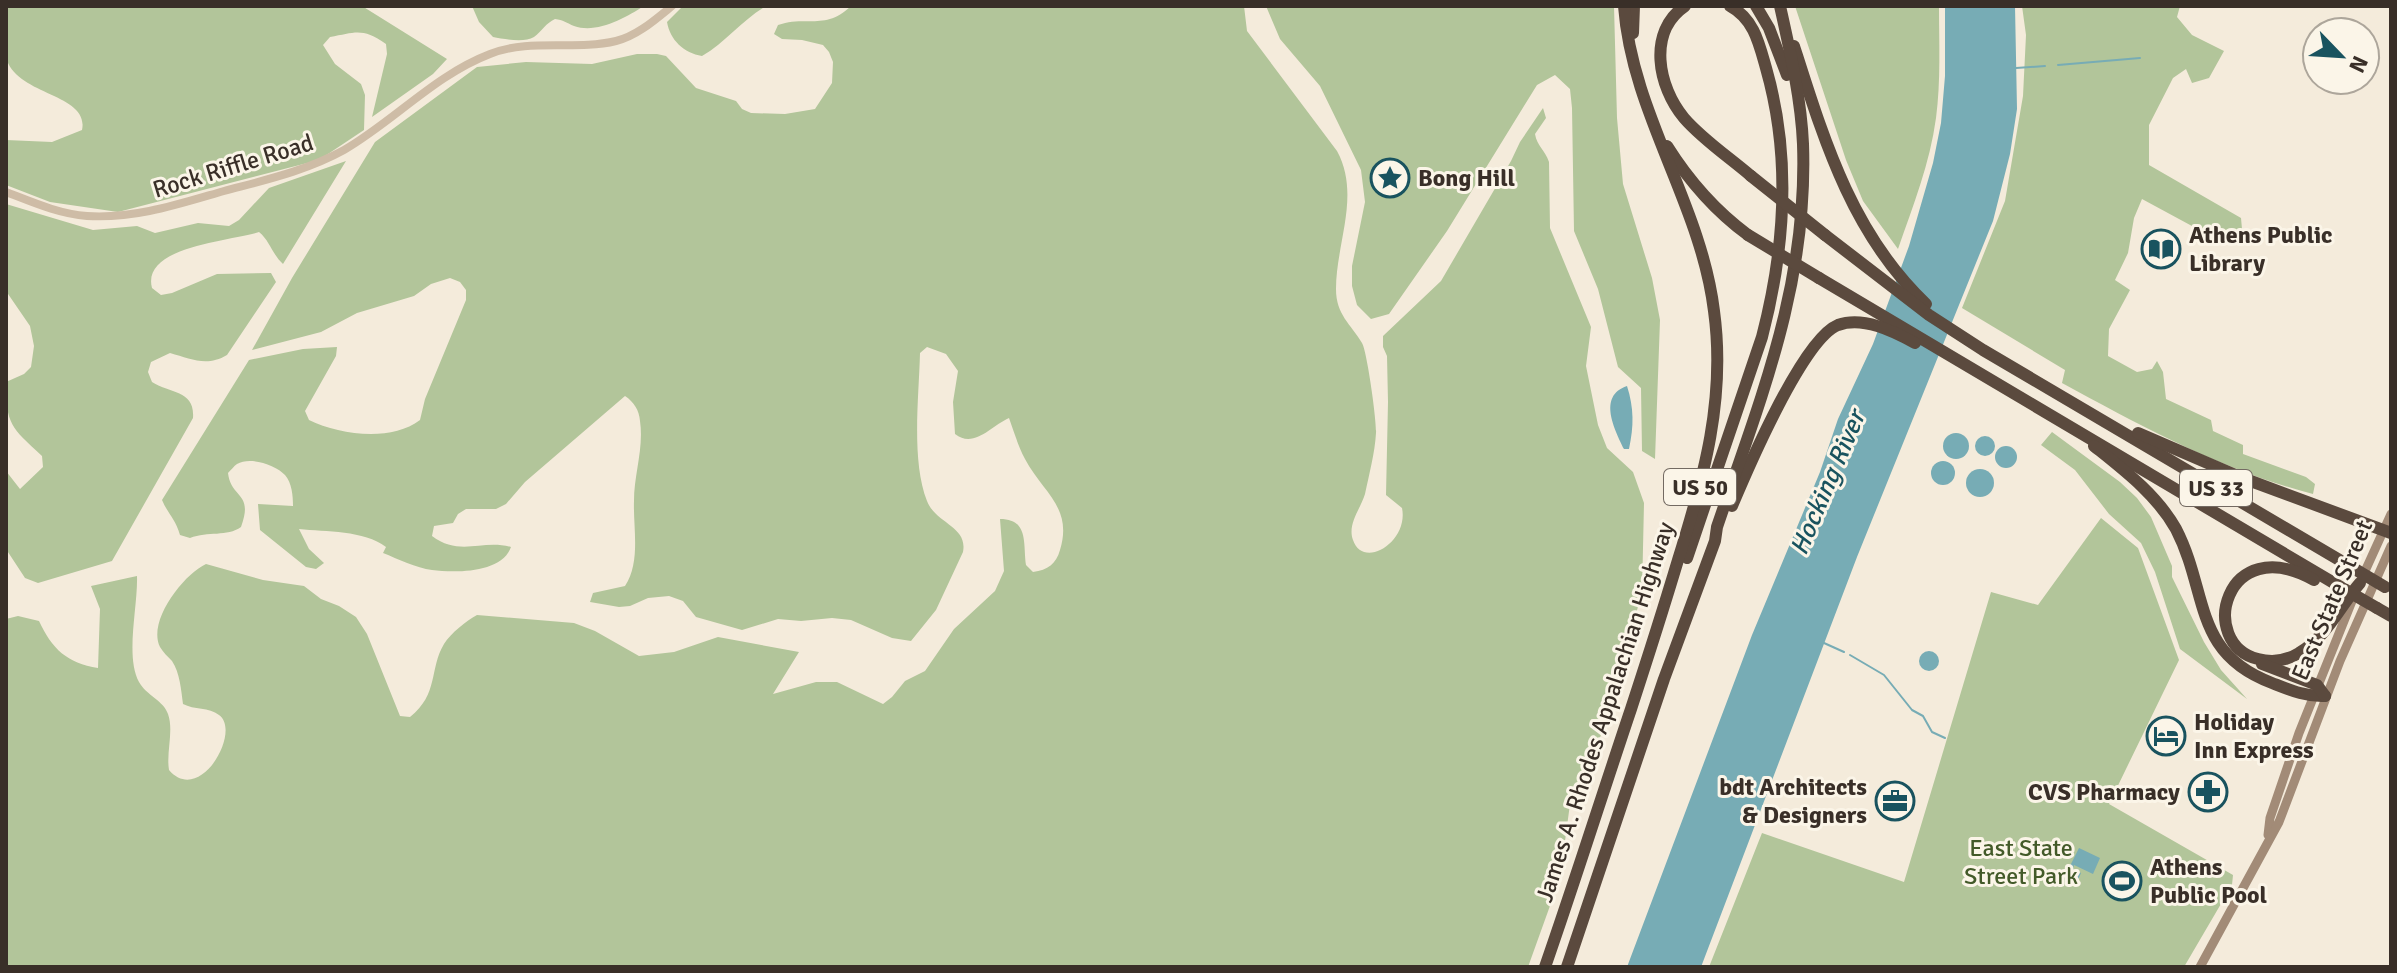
<svg xmlns="http://www.w3.org/2000/svg" width="2397" height="973" viewBox="0 0 2397 973" font-family="Signika,sans-serif">
<style>
.green{fill:#b2c59a}
.water{fill:#77acb5}
.lines{fill:none;stroke-linecap:round;stroke-linejoin:round}
.stream{stroke:#77acb5;stroke-width:2}
.tertiary{stroke:#cebca6;stroke-width:8}
.secondary{stroke:#a28b77;stroke-width:9}
.motorway{stroke:#5b4a3e;stroke-width:12}
.motorway-bridge{stroke:#5b4a3e;stroke-width:12}
.labels{text-anchor:middle;dominant-baseline:central;stroke-width:6;stroke-linejoin:round;paint-order:stroke}
.shield{fill:#fbf5e8;stroke:#736a62;stroke-width:2}
.shield-label{font-size:22px;font-weight:bold;fill:#392f28}
.street-label{font-size:24px;fill:#392f28;stroke:#fbf5e8}
.poi-label{font-size:24px;font-weight:bold;fill:#392f28;stroke:#fbf5e8;text-anchor:start}
.park-label{font-size:24px;fill:#435a29;stroke:#fbf5e8}
.water-label{font-size:26px;font-style:italic;fill:#19535f;stroke:#fbf5e8}
</style>
<rect width="100%" height="100%" fill="#f4ebdb"/>
<g class="green">
<path d="M6,6H362L447,59L433,74L372,117L387,54L386,44C362,27 355,33 330,37L323,45L335,64L361,84L365,95L364,130L319,160L118,212L50,202L6,185V140L52,142L82,130C90,93 15,96 6,57C3,42 6,22 6,6Z"/>
<path d="M472,6H644C625,18 597,34 574,26C567,23 563,20 555,19C546,23 542,31 534,37C524,43 504,39 493,37L479,22Z"/>
<path d="M683,6H766C742,20 726,42 702,56C684,53 670,40 667,22Z"/>
<path d="M851,6H1244L1247,31L1337,151C1361,195 1336,243 1336,289C1336,315 1351,324 1362,343C1367,351 1377,422 1376,433C1375,452 1369,475 1365,494C1361,508 1347,524 1353,540C1363,570 1409,542 1402,508L1386,495L1388,402L1387,356L1383,347V336L1441,281L1511,161L1520,142L1543,108L1546,118L1535,134C1537,146 1545,150 1549,162L1550,228L1591,327L1586,366L1598,425L1607,448L1633,472L1644,503L1642,593L1593,762L1570,804L1560,878L1528,967H6V619L18,616L39,621C52,649 67,663 98,668L100,609L91,586L137,576C138,607 125,656 139,682C146,695 164,701 168,714C174,731 166,752 169,770C200,806 242,731 219,715C209,707 194,710 183,704C181,690 180,673 172,661C168,657 163,652 160,647C147,621 184,574 206,564L263,580L304,586L321,599L339,606L356,617L367,634L400,716L410,717C439,694 429,669 444,644C451,633 466,621 477,615L574,623L595,631L639,656L674,652L718,637L799,652L773,694L816,682H837L883,704L892,697L905,681L925,671L954,629L995,591L1004,571L1000,519C1029,519 1023,544 1026,565L1033,572C1048,570 1056,564 1060,550C1073,507 1043,493 1025,459C1018,446 1014,432 1009,418C991,426 974,449 955,434L953,402L958,371L946,354L927,347L920,353C919,397 911,460 927,501C936,524 968,526 963,552L936,610L911,641L892,638L851,620L832,618L801,621L778,619L742,630L696,617L683,601L669,596L648,598L630,606L619,607L590,602L593,593L625,586C641,562 633,528 634,501C634,474 644,448 640,421C639,410 634,402 625,396L525,482L506,504L496,509H466L458,514L453,523L434,526L432,536C460,557 482,539 511,547C502,573 456,573 432,570C416,568 398,559 383,553L386,547C364,530 326,532 299,529L309,549L324,563L316,569L306,567L260,530L258,504L293,506C293,496 292,483 285,475C276,465 250,456 237,464C234,466 231,470 228,473C231,499 254,492 241,527C227,537 208,531 190,538L180,535C175,518 168,514 162,500L249,360L303,349L337,347L336,356L305,411L309,420C340,435 391,442 420,420L425,399L466,300V290L460,282L450,278L431,284L414,296L357,313L321,332L252,350L292,278L375,142L477,67L526,62L592,64L637,54H657L666,56L696,88L736,101L742,109L751,113L785,114L815,109L832,83L833,62L829,52L823,45L802,40L782,39L774,34L778,25C806,15 825,31 851,6Z"/>
<polygon points="1266,6 1614,6 1617,118 1623,184 1652,278 1660,320 1655,459 1642,451 1641,388 1618,367 1598,289 1574,231 1572,108 1570,89 1555,75 1537,85 1447,231 1389,314 1371,319 1357,305 1352,286 1352,266 1365,202 1361,170 1320,86 1280,39"/>
<path d="M1795,6H1939C1939,43 1941,81 1936,118C1930,163 1913,206 1898,249L1863,201L1846,160Z"/>
<path d="M2022,6H2180L2177,17L2192,35L2224,51L2209,78L2192,83L2186,69L2173,78L2149,125V165L2241,218L2242,229L2239,233L2216,239L2142,199L2134,218L2128,253L2115,280L2130,290L2109,329L2108,356L2137,372L2152,369L2157,361L2163,372L2166,399L2211,420L2213,431L2243,445V454L2306,477L2315,484L2313,494C2224,471 2143,427 2062,383L2065,370L1962,308L2005,201L2023,96L2026,35Z"/>
<path d="M346,161L283,264C272,254 270,241 259,232C231,241 141,246 152,288L161,295L172,293L217,274L271,273L276,282L227,355C207,367 191,359 170,353L151,362L148,372L152,382C171,394 195,390 193,418L112,561L38,583L25,578L6,549V471L20,489L43,467L42,456C11,427 6,425 6,382L24,374L31,367L34,346L30,326L6,291V204L93,230L137,226L155,233L198,223L229,226L239,220L269,188Z"/>
<polygon points="2052,432 2120,482 2137,498 2151,517 2172,566 2172,577 2204,642 2221,670 2247,699 2180,649 2155,572 2141,543 2109,514 2075,470 2041,445"/>
<polygon points="2101,518 2138,548 2179,660 2109,804 2233,875 2232,885 2184,967 1709,967 1762,833 1904,882 1991,592 2038,605"/>
</g>
<g class="water">
<polygon points="1945,6 2015,6 2017,109 2010,154 1993,221 1857,557 1701,967 1627,967 1752,635 1820,472 1838,419 1873,344 1909,246 1933,163 1941,123 1945,76"/>
<path d="M1627,386C1634,408 1634,426 1629,449H1624C1615,430 1597,396 1627,386Z"/>
<circle cx="1956" cy="446" r="13"/>
<circle cx="1985" cy="446" r="10"/>
<circle cx="2006" cy="457" r="11"/>
<circle cx="1943" cy="473" r="12"/>
<circle cx="1980" cy="483" r="14"/>
<circle cx="1929" cy="661" r="10"/>
<polygon points="2079,848 2100,858 2093,874 2074,865 2073,869 2081,873 2077,882 2065,876"/>
<polygon points="2114,869 2134,873 2131,884 2125,893 2109,880"/>
</g>
<g class="lines">
<g class="stream">
<polyline points="2058,65 2140,58"/>
<polyline points="2016,68 2045,66"/>
<polyline points="1824,643 1844,652"/>
<polyline points="1850,655 1884,675 1912,710 1923,716 1932,732 1945,738"/>
</g>
<path class="tertiary" d="M6,192C32,202 59,214 87,216C135,219 179,204 224,191C265,180 306,171 344,150C394,121 435,75 490,54C530,38 575,51 616,41C637,36 656,19 672,6"/>
<g class="secondary">
<polyline points="2361,580 2391,514"/>
<polyline points="2268,835 2270,818 2299,733 2352,601"/>
<polyline points="2200,967 2279,822 2340,661 2391,546"/>
</g>
<g class="motorway">
<path d="M1685,6C1647,32 1658,87 1684,118C1703,140 1729,157 1751,176"/>
<polyline points="1756,6 1769,28 1787,75"/>
<polyline points="1633,33 1634,6"/>
<path d="M1794,46C1824,140 1852,234 1926,304"/>
<path d="M1667,146C1689,181 1714,210 1748,235"/>
<polyline points="1825,235 1929,315 1983,350 2353,568"/>
<polyline points="1819,278 2344,589"/>
<polyline points="2138,433 2240,477 2391,533"/>
<path d="M2094,446C2124,470 2157,495 2176,529C2209,593 2192,653 2272,683C2290,690 2306,697 2325,696"/>
<path d="M1732,506C1748,468 1803,339 1838,325C1863,316 1893,331 1915,343"/>
<path d="M1687,558L1762,337C1785,249 1791,155 1766,68C1759,43 1754,19 1730,6"/>
<path d="M2314,580C2224,530 2197,644 2258,659C2273,663 2286,661 2299,653C2327,637 2340,606 2360,583"/>
<polyline points="2377,608 2391,616"/>
<polyline points="2262,664 2317,685 2325,696"/>
<path d="M1545,967C1575,881 1602,795 1631,709C1647,660 1663,610 1678,560C1704,477 1726,398 1714,311C1701,204 1632,114 1624,6"/>
<path d="M1567,967L1664,679L1715,541L1717,527C1761,397 1808,284 1803,144C1801,98 1790,51 1780,6"/>
</g>
<g class="motorway-bridge">
<polyline points="1751,176 1825,235"/>
<polyline points="1748,235 1819,278"/>
<polyline points="2353,568 2385,587"/>
<polyline points="2344,589 2377,608"/>
</g>
</g>
<defs>
<symbol id="sight-ring" viewBox="-11 -11 22 22"><circle r="9.5" fill="#fbf5e8" stroke="#19535f" stroke-width="1.5"/><path d="M0-6L1.8-2.2L6-1.7L2.9 1.2L3.7 5.4L0 3.3L-3.7 5.4L-2.9 1.2L-6-1.7L-1.8-2.2Z" fill="#19535f"/></symbol>
<symbol id="library-ring" viewBox="-11 -11 22 22"><circle r="9.5" fill="#fbf5e8" stroke="#19535f" stroke-width="1.5"/><path d="M-6-4Q-3-5.5-.7-3.5V5Q-3 3-6 4ZM6-4Q3-5.5 .7-3.5V5Q3 3 6 4Z" fill="#19535f"/></symbol>
<symbol id="hotel-ring" viewBox="-11 -11 22 22"><circle r="9.5" fill="#fbf5e8" stroke="#19535f" stroke-width="1.5"/><path d="M-6-4.5h1.5V1H6V5H4.5V3h-9V5H-6ZM-4 0a1.8 1.8 0 1 1 3.6 0ZM.5 0V-2.5h3Q6-2.5 6 0Z" fill="#19535f"/></symbol>
<symbol id="pharmacy-ring" viewBox="-11 -11 22 22"><circle r="9.5" fill="#fbf5e8" stroke="#19535f" stroke-width="1.5"/><path d="M-2-6h4v4h4v4h-4v4h-4v-4h-4v-4h4Z" fill="#19535f"/></symbol>
<symbol id="office-ring" viewBox="-11 -11 22 22"><circle r="9.5" fill="#fbf5e8" stroke="#19535f" stroke-width="1.5"/><path d="M-6-3h4V-5.5h4V-3h4V5H-6ZM-1-4.5V-3h2v-1.5ZM-6 0V1H6V0Z" fill="#19535f"/></symbol>
<symbol id="stadium-ring" viewBox="-11 -11 22 22"><circle r="9.5" fill="#fbf5e8" stroke="#19535f" stroke-width="1.5"/><path d="M0-5a6.5 5 0 1 0 0 10a6.5 5 0 1 0 0-10ZM-3.5-1.8h7v3.6h-7Z" fill="#19535f"/></symbol>
</defs>
<g fill-rule="evenodd">
<use href="#sight-ring" x="1368" y="156" width="44" height="44"/>
<use href="#library-ring" x="2139" y="227" width="44" height="44"/>
<use href="#hotel-ring" x="2144" y="714" width="44" height="44"/>
<use href="#pharmacy-ring" x="2186" y="770" width="44" height="44"/>
<use href="#office-ring" x="1873" y="779" width="44" height="44"/>
<use href="#stadium-ring" x="2100" y="859" width="44" height="44"/>
</g>
<g class="labels">
<g class="shield">
<rect x="1664" y="469" width="72" height="36" rx="6"/>
<rect x="2180" y="470" width="72" height="36" rx="6"/>
</g>
<g class="shield-label">
<text x="1700" y="487">US 50</text>
<text x="2216" y="488">US 33</text>
</g>
<g class="street-label">
<text transform="translate(233 166) rotate(-17)">Rock Riffle Road</text>
<text transform="translate(2332 600) rotate(-67)">East State Street</text>
<text transform="translate(1605 712) rotate(-72)">James A. Rhodes Appalachian Highway</text>
</g>
<g class="poi-label">
<text x="1418" y="178">Bong Hill</text>
<text x="2189" y="235">Athens Public<tspan x="2189" dy="28">Library</tspan></text>
<text x="2194" y="722">Holiday<tspan x="2194" dy="28">Inn Express</tspan></text>
<text x="1867" y="787" text-anchor="end">bdt Architects<tspan x="1867" dy="28">&amp; Designers</tspan></text>
<text x="2180" y="792" text-anchor="end">CVS Pharmacy</text>
<text x="2150" y="867">Athens<tspan x="2150" dy="28">Public Pool</tspan></text>
</g>
<g class="park-label">
<text x="2021" y="848">East State<tspan x="2021" dy="28">Street Park</tspan></text>
</g>
<g class="water-label">
<text transform="translate(1828 483) rotate(-67)">Hocking River</text>
</g>
</g>
<rect width="2397" height="973" fill="none" stroke="#392f28" stroke-width="16"/>
<g transform="translate(2341 56) rotate(115)"><circle r="38" fill="#fbf5e8" stroke="#ada69b" stroke-width="2"/>
<path d="M0-6L14 30L0 20L-14 30Z" fill="#19535f"/>
<text y="-12" font-size="22" font-weight="bold" text-anchor="middle" fill="#392f28">N</text>
</g>
</svg>
